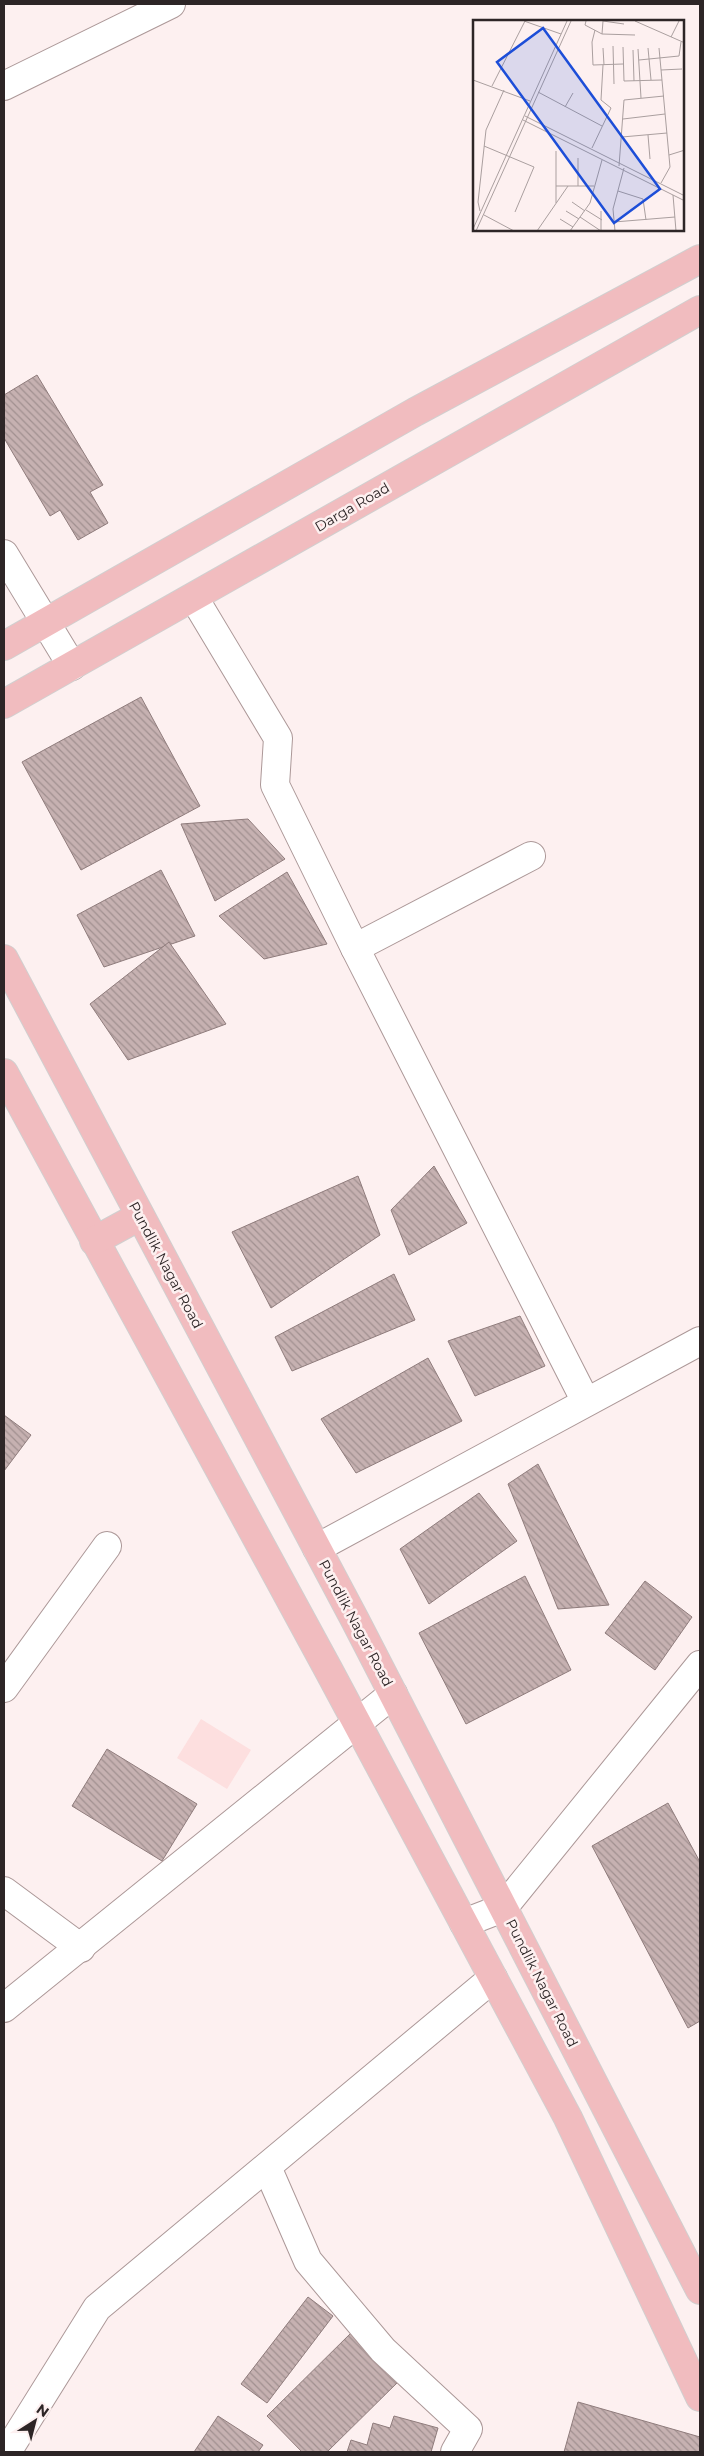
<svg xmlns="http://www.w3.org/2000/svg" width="704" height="2456" viewBox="0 0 704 2456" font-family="Montserrat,sans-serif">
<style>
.built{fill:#fddfdf}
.building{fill:url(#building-back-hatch);stroke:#8f7c7c}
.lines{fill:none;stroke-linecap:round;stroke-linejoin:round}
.minor-casing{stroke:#ac9898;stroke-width:30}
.major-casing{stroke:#d1cfcf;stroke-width:30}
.minor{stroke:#fff;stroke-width:28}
.major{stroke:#f1bcbf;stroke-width:28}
.labels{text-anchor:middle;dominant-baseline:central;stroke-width:5;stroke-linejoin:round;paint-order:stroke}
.street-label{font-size:14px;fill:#2d2526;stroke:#fdf0f0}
.inset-road{fill:none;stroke:#aa9f9f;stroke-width:1}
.view{fill:#1d4ed8;fill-opacity:0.15;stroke:#1d4ed8;stroke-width:2.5}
.inset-edge{fill:none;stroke:#2d2526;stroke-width:2.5}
</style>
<defs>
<pattern id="building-back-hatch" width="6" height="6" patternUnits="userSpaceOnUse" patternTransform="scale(1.25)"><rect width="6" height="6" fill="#c6b1b1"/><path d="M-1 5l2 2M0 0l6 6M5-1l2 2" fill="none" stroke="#a19090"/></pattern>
</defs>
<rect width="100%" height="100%" fill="#fdf0f0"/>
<polygon class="built" points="201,1719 251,1750 227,1789 177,1758"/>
<g class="building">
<polygon points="37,375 103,485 90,492 108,523 78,540 60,510 50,516 4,438 4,395"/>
<polygon points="141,697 200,806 81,870 22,762"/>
<polygon points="248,819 285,859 215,901 181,824"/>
<polygon points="161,870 195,936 104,967 77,915"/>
<polygon points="287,872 327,944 264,959 219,916"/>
<polygon points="169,942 226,1024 128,1060 90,1004"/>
<polygon points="434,1166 467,1223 409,1255 391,1210"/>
<polygon points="358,1176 380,1235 271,1308 232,1232"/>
<polygon points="394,1274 415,1320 292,1371 275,1337"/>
<polygon points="520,1316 545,1366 475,1396 448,1341"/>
<polygon points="428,1358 462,1421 356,1473 321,1419"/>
<polygon points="4,1415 31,1435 4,1471"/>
<polygon points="538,1464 609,1605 558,1609 508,1484"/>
<polygon points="479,1493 517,1541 429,1604 400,1549"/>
<polygon points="525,1576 571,1670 466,1724 419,1633"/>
<polygon points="645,1581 692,1617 655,1670 605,1633"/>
<polygon points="107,1749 197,1804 162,1861 72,1806"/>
<polygon points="668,1803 700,1862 700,2021 688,2028 592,1846"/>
<polygon points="308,2297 333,2316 267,2403 241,2384"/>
<polygon points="353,2331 401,2379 327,2452 302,2452 267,2416"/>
<polygon points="578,2402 700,2437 700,2452 564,2452"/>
<polygon points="218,2416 263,2445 258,2452 194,2452"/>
<polygon points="394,2416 438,2428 431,2452 347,2452 351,2440 367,2445 373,2423 390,2428"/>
</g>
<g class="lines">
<defs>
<g id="minor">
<polyline points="4,86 171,4"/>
<polyline points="4,554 72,666"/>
<polyline points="194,598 278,738 275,785 355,948 586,1402"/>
<polyline points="355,948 531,856"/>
<polyline points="317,1548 700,1341"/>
<polyline points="4,1688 107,1546"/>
<polyline points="4,1891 81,1948"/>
<polyline points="464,1923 503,1908 700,1665"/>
<polyline points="4,2008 393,1694"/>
<polyline points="267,2167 308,2261 383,2350 468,2429 455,2452"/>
<polyline points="7,2452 97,2308 493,1978"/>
</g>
<g id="major">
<polyline points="4,646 415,412 700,259"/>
<polyline points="4,704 700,310"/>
<polyline points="4,959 355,1620 700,2290"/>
<polyline points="4,1073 328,1669 568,2118 700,2397"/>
<polyline points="94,1241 140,1216"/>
</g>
</defs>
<use href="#minor" class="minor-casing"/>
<use href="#major" class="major-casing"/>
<use href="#minor" class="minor"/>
<use href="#major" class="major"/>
</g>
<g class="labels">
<g class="street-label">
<text transform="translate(352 507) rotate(-30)">Darga Road</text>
<text transform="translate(166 1265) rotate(62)">Pundlik Nagar Road</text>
<text transform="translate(356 1623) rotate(62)">Pundlik Nagar Road</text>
<text transform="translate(542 1983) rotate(63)">Pundlik Nagar Road</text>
</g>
</g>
<g transform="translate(473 20)">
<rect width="211" height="211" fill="#fdf0f0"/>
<path class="inset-road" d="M51,1L88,14M113,1L112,5L129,14L162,15M162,1L212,23M122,10L119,22L120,45L150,44M129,14L130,1L151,4M198,17L206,1M140,26L141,64M150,27L151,61L189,60M130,28L131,45M175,28L178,60M186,28L197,147L188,163M165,29L168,78M160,30L161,61M166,40L206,36L208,22M188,50L209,49M0,60L57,81M19,66L52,1M65,72L129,106M92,87L100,73M52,96L212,176M150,99L192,94M50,100L212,181M175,115L177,139M149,117L194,113M11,126L61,147L42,192M119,128L138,88L128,80L130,45M196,135L212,130M105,138V166M146,146L151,80L191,76M83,166H121M145,171L170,179L173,200M200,175L203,211M99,182L112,191M83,183V131M113,190L129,200M7,191L5,182L13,110L31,70M93,191L106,199M128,191V211M11,195L41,211M107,197L128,211M87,199L100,207M141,202L202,197M0,209L94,1M3,211L98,1M64,211L95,166M97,211L117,183L129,140M142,211L140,189L151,148"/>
<path class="view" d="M70,8L187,169L141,203L24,42Z"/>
<rect width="211" height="211" class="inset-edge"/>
</g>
<rect width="704" height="2456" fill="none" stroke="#2d2526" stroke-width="10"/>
<g transform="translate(35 2421) rotate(36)" stroke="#fdf0f0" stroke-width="4" paint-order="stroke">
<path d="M0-4L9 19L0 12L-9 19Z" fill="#2d2526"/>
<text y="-8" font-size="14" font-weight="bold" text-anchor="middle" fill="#2d2526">N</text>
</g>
</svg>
